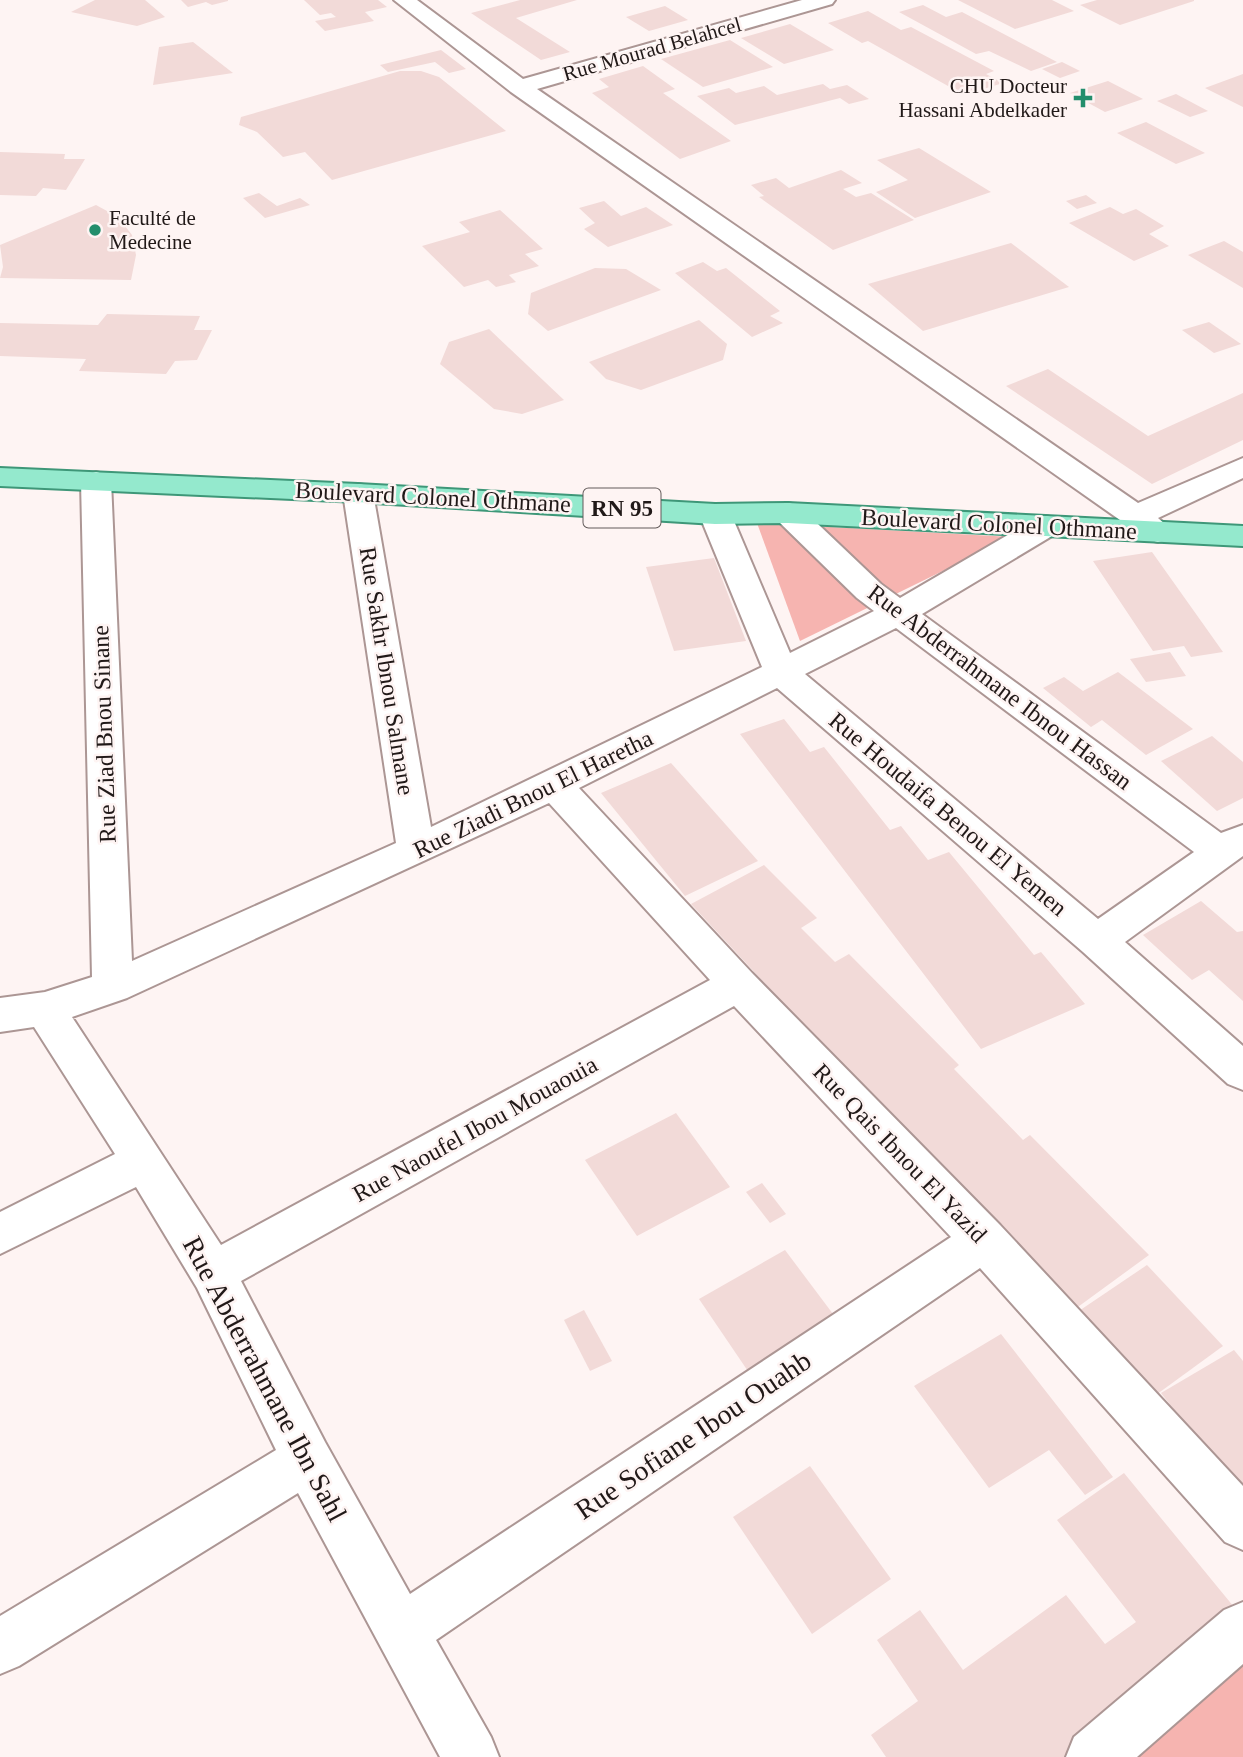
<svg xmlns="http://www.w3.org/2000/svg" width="1243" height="1757" viewBox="0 0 1243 1757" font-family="'Times New Roman',serif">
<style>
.green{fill:#f6b4b0}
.building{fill:#f2dad8}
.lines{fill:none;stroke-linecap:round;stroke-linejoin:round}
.street-casing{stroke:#ac9694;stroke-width:4}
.primary-casing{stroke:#3e9778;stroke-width:4}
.street{fill:#fff;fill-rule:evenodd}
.primary{fill:#94e9cd;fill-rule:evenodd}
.poi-dot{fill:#238e6c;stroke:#fef4f3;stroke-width:2.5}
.labels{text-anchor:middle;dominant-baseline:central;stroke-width:5;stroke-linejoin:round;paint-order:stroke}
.far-street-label{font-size:21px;fill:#211918;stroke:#fef4f3}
.far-poi-label{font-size:21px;fill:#211918;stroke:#fef4f3;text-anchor:end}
.shield{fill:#fef4f3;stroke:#635b5a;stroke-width:2}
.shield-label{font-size:23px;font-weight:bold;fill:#211918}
.street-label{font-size:24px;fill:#211918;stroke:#fef4f3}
.near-street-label{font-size:28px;fill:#211918;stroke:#fef4f3}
</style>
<rect width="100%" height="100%" fill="#fef4f3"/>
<g class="green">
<polygon points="757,523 1012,537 800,641"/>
<polygon points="1243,1653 1243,1757 1123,1757"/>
</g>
<g class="building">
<polygon points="95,0 145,0 165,17 137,26 71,12"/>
<polygon points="181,0 228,0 228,1 212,5 206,2 188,7"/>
<polygon points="304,0 378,0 387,7 365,12 374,21 325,31 315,21 336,17 331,13 320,15"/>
<polygon points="520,0 577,0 516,18 570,52 541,60 471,13"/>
<polygon points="958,0 1052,0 1074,11 1015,29"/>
<polygon points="1097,0 1194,0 1194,1 1120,25 1080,5"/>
<polygon points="923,5 946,17 962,12 1057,62 1031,71 989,51 976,54 899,12"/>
<polygon points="665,6 688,20 649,31 626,17"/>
<polygon points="868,11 901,30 911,27 994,71 986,74 1003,83 964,95 868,41 862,43 828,23"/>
<polygon points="790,24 834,50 784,64 741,38"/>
<polygon points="730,40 773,67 703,87 661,59"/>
<polygon points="193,42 233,73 153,85 159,47"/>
<polygon points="441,50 466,69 449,73 435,62 388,72 380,65"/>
<polygon points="1062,62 1080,71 1060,78 1042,69"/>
<polygon points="643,66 675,89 663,93 731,141 680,159 592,93 609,87 599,79"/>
<polygon points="400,71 421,71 439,77 506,131 332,180 305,152 283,157 257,132 239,125 241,117"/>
<polygon points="1243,74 1243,107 1205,88"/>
<polygon points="1108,81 1143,99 1105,112 1070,93"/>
<polygon points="823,84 830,89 847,85 869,99 849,104 840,98 735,125 697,96 729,88 736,93 764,86 777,95"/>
<polygon points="1176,94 1208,111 1190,117 1157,101"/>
<polygon points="1146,122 1205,153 1176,164 1117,133"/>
<polygon points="919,148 991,192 915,218 876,192 908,180 877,160"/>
<polygon points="0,152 65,154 64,159 85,159 66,190 43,188 36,196 0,195"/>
<polygon points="841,170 862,183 843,189 856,197 871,193 914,220 833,250 759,197 764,196 751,185 776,178 789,188"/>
<polygon points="259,193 277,206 300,198 310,205 265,218 243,198"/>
<polygon points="1086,195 1097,203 1077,209 1066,201"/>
<polygon points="604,201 621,216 646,207 673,225 608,247 584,229 595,223 579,208"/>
<polygon points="96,205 118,217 132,235 136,255 131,280 0,278 3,267 0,245"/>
<polygon points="1110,207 1123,214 1136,209 1164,226 1149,234 1169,246 1134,261 1069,223"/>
<polygon points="500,210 543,249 525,254 539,266 509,275 516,282 496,287 488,280 464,287 422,246 470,232 459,222"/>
<polygon points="1224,241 1243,252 1243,288 1188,255"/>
<polygon points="1011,243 1069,287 923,331 868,284"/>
<polygon points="703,262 717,271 726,268 780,311 770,316 783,323 752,337 675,273"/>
<polygon points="595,268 626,269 661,290 548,331 528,314 531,293"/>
<polygon points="107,314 200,316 194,330 212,330 197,360 175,361 166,374 79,371 86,359 0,356 0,323 98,325"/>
<polygon points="699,320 727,344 723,360 641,390 606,379 589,362"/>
<polygon points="1209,322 1241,344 1214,353 1182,330"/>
<polygon points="489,329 564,400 522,414 494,409 440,364 449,342"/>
<polygon points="1048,369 1148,436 1243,393 1243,440 1152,484 1006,386"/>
<polygon points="1152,552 1223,652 1191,657 1184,646 1153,651 1093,561"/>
<polygon points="714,558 746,641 674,651 646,567"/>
<polygon points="1170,652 1186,676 1146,682 1130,659"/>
<polygon points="1118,672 1193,729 1146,755 1102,720 1091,727 1043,688 1064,677 1083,691"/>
<polygon points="784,719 810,752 824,747 890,830 901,826 928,860 949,852 1034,955 1041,952 1085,1004 981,1049 740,734"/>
<polygon points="1212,736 1243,762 1243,798 1217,811 1161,761"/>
<polygon points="671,763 758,861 685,896 601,793"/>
<polygon points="764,865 817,918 801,928 835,962 849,954 959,1065 954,1069 1023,1140 1030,1135 1149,1255 1071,1312 691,904"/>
<polygon points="1201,901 1237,932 1243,931 1243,1001 1209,970 1192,980 1143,935"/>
<polygon points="676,1113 730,1187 637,1236 585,1160"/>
<polygon points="762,1183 786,1214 770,1223 746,1192"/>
<polygon points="785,1250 845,1330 756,1383 699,1299"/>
<polygon points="1147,1265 1223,1346 1149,1400 1073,1315"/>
<polygon points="584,1310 612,1361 590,1371 564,1320"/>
<polygon points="1001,1334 1113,1477 1085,1495 1049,1450 989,1488 914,1386"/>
<polygon points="1234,1350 1243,1361 1243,1488 1238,1492 1161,1393"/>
<polygon points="810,1466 891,1579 812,1634 733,1517"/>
<polygon points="1124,1473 1243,1618 1243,1632 1108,1757 886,1757 871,1735 918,1701 877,1640 920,1610 963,1670 1066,1595 1105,1644 1136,1622 1057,1520"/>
</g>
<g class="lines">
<defs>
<g id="street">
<polygon points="394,0 417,0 523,79 802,0 835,0 832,4 537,89 1138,503 1243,458 1243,478 1158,518 1174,532 1169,539 1158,542 1147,539 511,92"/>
<path d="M96,472L107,475L111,481L132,961L396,843L343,493L347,486L358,484L369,486L373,493L431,827L762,667L699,514L704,507L715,504L726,507L731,514L790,653L874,611L857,598L777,520L772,513L777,506L788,503L799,506L881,584L900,598L1035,519L1046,516L1057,519L1062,526L1057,533L922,614L1221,833L1243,825V856L1125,942L1243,1046V1090L1228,1084L1083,952L777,688L579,788L752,973L1000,1225L1243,1486V1550L1225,1542L980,1268L436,1640L491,1737L499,1757H440L298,1493L19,1666L0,1674V1616L276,1450L197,1288L136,1187L0,1254V1212L115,1154L34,1027L0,1032V998L45,992L92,977L81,481L85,475ZM896,628L1194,852L1098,919L805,674ZM549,803L710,980L221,1245L72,1017L127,998ZM734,1006L951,1237L410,1594L325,1442L241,1281Z"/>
<polygon points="1243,1602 1243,1664 1137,1757 1066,1757 1074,1737 1224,1610"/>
</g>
<polygon id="primary" points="0,468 358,484 715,504 788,503 1243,526 1243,546 788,523 715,524 358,502 0,486"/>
</defs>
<use href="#street" class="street-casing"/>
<use href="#primary" class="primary-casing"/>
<use href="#street" class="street"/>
<use href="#primary" class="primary"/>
</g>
<g class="poi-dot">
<path d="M1079.5 87.5h7v7h7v7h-7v7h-7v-7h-7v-7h7z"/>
<circle cx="95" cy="230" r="7"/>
</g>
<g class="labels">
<g class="far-street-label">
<text transform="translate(652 49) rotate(-16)">Rue Mourad Belahcel</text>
</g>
<g class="far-poi-label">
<text x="1067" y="86">CHU Docteur<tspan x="1067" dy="24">Hassani Abdelkader</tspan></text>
<text x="109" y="218" text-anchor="start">Faculté de<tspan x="109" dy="24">Medecine</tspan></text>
</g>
<rect class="shield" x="583.5" y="488.5" width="77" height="39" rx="5"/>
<g class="shield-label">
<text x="622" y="508">RN 95</text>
</g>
<g class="street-label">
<text transform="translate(433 497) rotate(3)">Boulevard Colonel Othmane</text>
<text transform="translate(999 524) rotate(3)">Boulevard Colonel Othmane</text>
<text transform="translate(387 671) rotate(81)">Rue Sakhr Ibnou Salmane</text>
<text transform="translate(1000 687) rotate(37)">Rue Abderrahmane Ibnou Hassan</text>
<text transform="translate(104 734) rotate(-92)">Rue Ziad Bnou Sinane</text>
<text transform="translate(533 794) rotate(-26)">Rue Ziadi Bnou El Haretha</text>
<text transform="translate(948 814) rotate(40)">Rue Houdaifa Benou El Yemen</text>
<text transform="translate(475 1129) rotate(-29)">Rue Naoufel Ibou Mouaouia</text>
<text transform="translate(900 1153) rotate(46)">Rue Qais Ibnou El Yazid</text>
</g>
<g class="near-street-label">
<text transform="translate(265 1379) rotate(62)">Rue Abderrahmane Ibn Sahl</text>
<text transform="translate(693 1435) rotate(-34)">Rue Sofiane Ibou Ouahb</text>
</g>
</g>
</svg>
